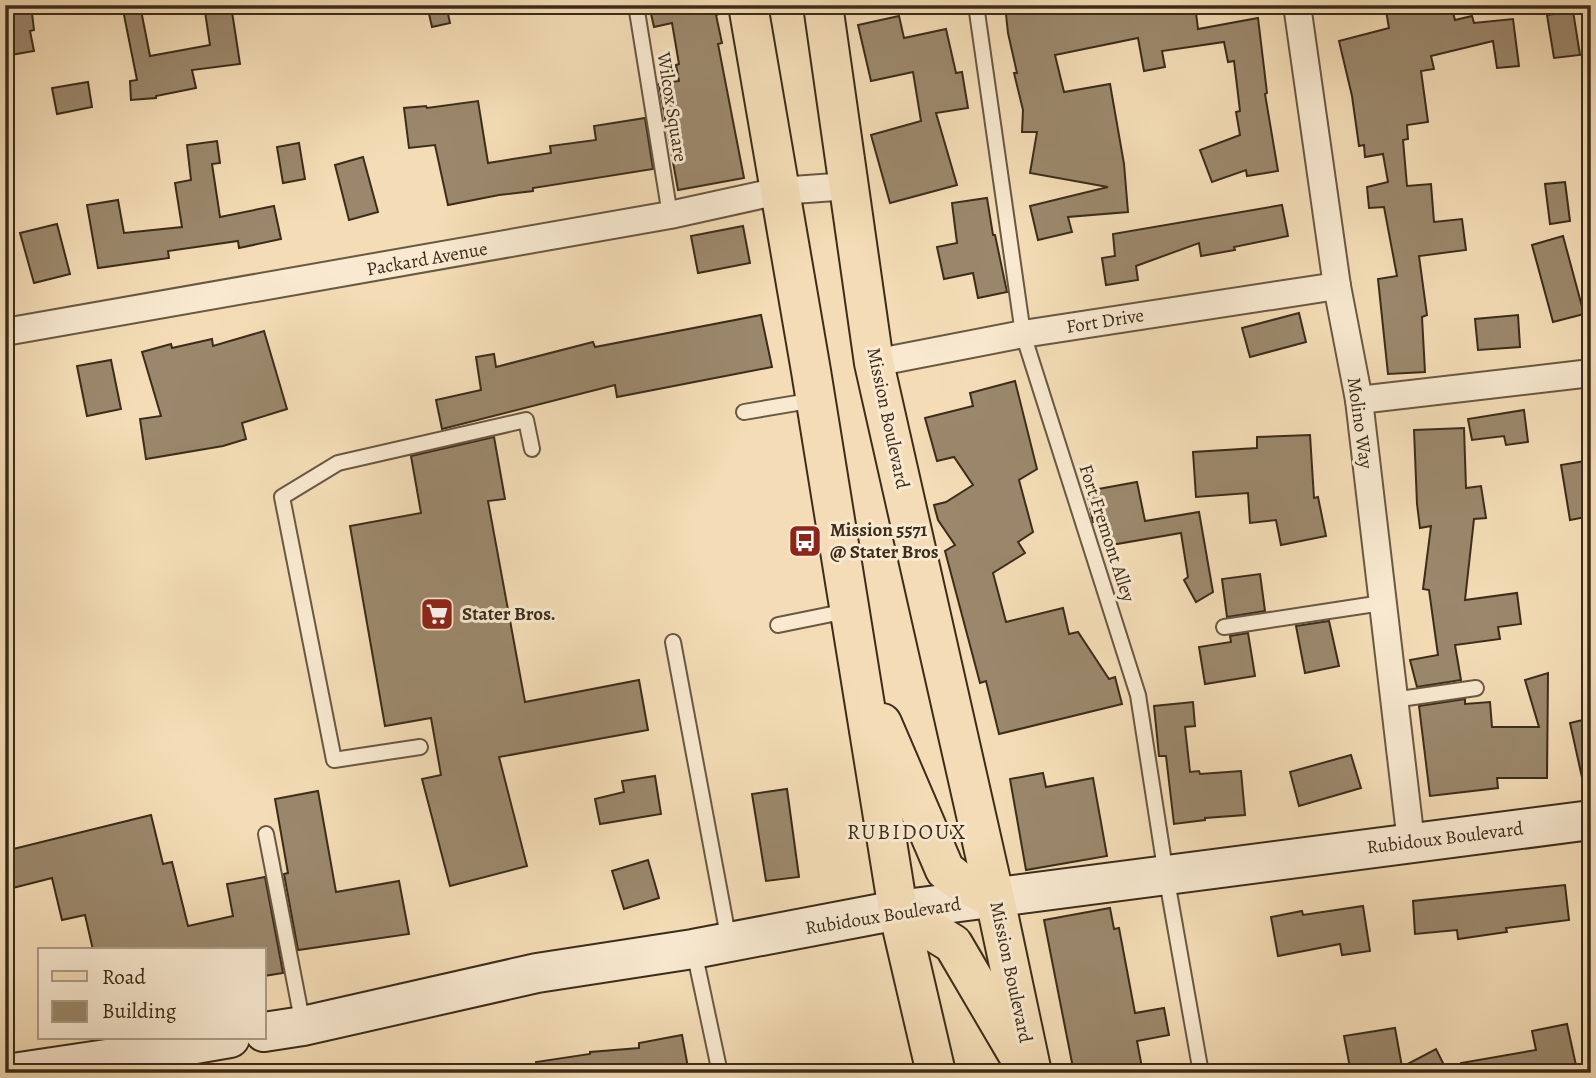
<svg xmlns="http://www.w3.org/2000/svg" width="1596" height="1078" viewBox="0 0 1596 1078" font-family="Alegreya,serif">
<style>
.building{fill:#9b886c;stroke:#3b2c1b;stroke-width:2}
.lines{fill:none;stroke-linecap:round;stroke-linejoin:round}
.lane-casing{stroke:#695842;stroke-width:18}
.street-casing{stroke:#695842;stroke-width:30}
.secondary-casing{stroke:#3b2c1b;stroke-width:42}
.primary-casing{stroke:#3b2c1b;stroke-width:42}
.lane{stroke:#f8e9d0;stroke-width:14}
.street{stroke:#f8e9d0;stroke-width:26}
.secondary{stroke:#f8e9d0;stroke-width:38}
.primary{stroke:#f4ddb6;stroke-width:38}
.labels{text-anchor:middle;dominant-baseline:central;stroke-width:6;stroke-linejoin:round;paint-order:stroke}
.street-label{font-size:19px;fill:#3b2c1b;stroke:#f8e9d0}
.poi-label{font-size:19px;font-weight:bold;fill:#3b2c1b;stroke:#f8e9d0;text-anchor:start}
.neighbourhood-label{font-size:21px;letter-spacing:2px;fill:#3b2c1b;stroke:#f8e9d0}
</style>
<rect width="100%" height="100%" fill="#f4ddb6"/>
<filter id="stains"><feTurbulence type="fractalNoise" baseFrequency=".00286" numOctaves="4"/><feColorMatrix values="0 0 0 0 .2 0 0 0 0 .09 0 0 0 0 .02 0 0 0 .5 -.17"/></filter>
<radialGradient id="worn" r=".72"><stop offset=".6" stop-color="#630" stop-opacity="0"/><stop offset="1" stop-color="#630" stop-opacity=".3"/></radialGradient>
<g class="building">
<polygon points="5,5 31,5 34,30 30,31 34,51 5,56"/>
<polygon points="122,5 140,5 150,56 210,45 204,5 231,5 240,64 192,70 196,88 156,96 156,98 131,100 130,81 137,80"/>
<polygon points="427,5 446,5 450,23 432,27"/>
<polygon points="649,5 718,5 719,14 716,15 722,43 718,44 744,178 678,190 659,84 679,81 676,65 679,64 672,23 654,27"/>
<polygon points="1005,5 1195,5 1198,29 1258,18 1267,93 1265,94 1278,171 1247,176 1246,170 1212,182 1200,150 1240,135 1236,112 1240,111 1234,61 1228,62 1224,42 1162,51 1165,67 1144,71 1138,38 1055,55 1064,92 1110,84 1124,164 1128,212 1068,217 1072,232 1038,240 1030,206 1108,187 1030,173 1037,132 1022,132 1023,110 1014,73 1017,73 1008,33"/>
<polygon points="1385,5 1451,5 1455,20 1472,16 1474,23 1513,19 1519,66 1497,68 1493,41 1431,56 1434,69 1421,71 1428,122 1407,125 1408,139 1403,140 1407,186 1431,184 1434,222 1462,219 1466,250 1419,256 1427,315 1422,317 1425,372 1388,374 1378,279 1397,276 1384,207 1369,208 1367,187 1388,182 1383,154 1365,157 1364,145 1359,146 1352,96 1339,41 1389,28"/>
<polygon points="1573,11 1580,55 1554,58 1547,15"/>
<polygon points="899,16 904,38 946,29 956,73 962,72 968,108 936,113 957,185 890,203 871,135 921,121 913,72 871,81 858,25"/>
<polygon points="88,82 92,107 57,114 52,88"/>
<polygon points="478,101 488,163 551,153 550,146 596,140 594,126 645,118 653,169 533,188 533,191 499,195 448,205 435,145 409,148 404,108 426,106 427,108"/>
<polygon points="217,141 220,163 212,164 220,217 274,206 281,239 239,248 238,241 168,251 169,258 98,268 87,205 118,200 124,233 182,227 175,183 191,180 187,145"/>
<polygon points="299,143 305,179 283,183 277,147"/>
<polygon points="363,157 378,212 349,220 335,165"/>
<polygon points="1565,182 1570,221 1550,224 1545,184"/>
<polygon points="987,198 993,235 995,235 1007,292 978,298 973,273 944,279 937,247 957,243 952,203"/>
<polygon points="1282,205 1288,236 1234,247 1235,250 1201,256 1199,243 1136,266 1138,280 1106,285 1102,258 1115,256 1113,234"/>
<polygon points="57,224 70,274 34,283 20,233"/>
<polygon points="743,226 750,263 698,273 691,236"/>
<polygon points="1563,236 1584,314 1553,322 1532,245"/>
<polygon points="1299,313 1306,342 1250,357 1242,328"/>
<polygon points="761,315 772,367 617,397 615,385 442,429 436,400 481,390 476,357 494,354 496,367 593,342 595,347"/>
<polygon points="1518,315 1520,347 1478,350 1475,319"/>
<polygon points="264,331 287,409 242,423 246,439 223,446 146,459 140,419 161,416 142,352 171,344 172,348 212,339 213,346"/>
<polygon points="111,360 121,409 87,416 77,366"/>
<polygon points="1015,381 1037,469 1019,480 1033,532 1018,542 1025,553 993,573 1006,622 1063,608 1069,634 1078,632 1109,679 1115,677 1122,704 999,734 986,681 980,683 945,551 955,545 938,520 934,505 946,502 973,485 954,457 937,461 925,418 973,406 970,393"/>
<polygon points="1524,410 1528,442 1506,445 1504,436 1472,440 1468,419"/>
<polygon points="1464,428 1466,488 1481,486 1486,518 1474,519 1465,600 1517,593 1521,624 1498,627 1500,639 1455,645 1461,680 1417,687 1410,660 1438,655 1429,590 1423,589 1431,526 1420,528 1417,504 1414,430"/>
<polygon points="1310,435 1314,498 1318,497 1326,536 1281,545 1276,520 1250,523 1248,493 1196,497 1193,452 1257,448 1257,437"/>
<polygon points="494,437 505,499 488,501 525,702 639,680 648,730 499,757 527,866 450,886 422,779 441,775 431,718 385,726 350,526 421,513 411,456"/>
<polygon points="1591,460 1591,516 1570,520 1561,465"/>
<polygon points="1137,482 1145,521 1199,512 1213,592 1196,602 1184,580 1188,577 1181,533 1111,545 1107,519 1093,522 1087,491"/>
<polygon points="1260,574 1265,611 1227,617 1222,579"/>
<polygon points="1329,621 1339,666 1305,673 1296,626"/>
<polygon points="1248,633 1255,676 1205,684 1199,647 1231,642 1230,636"/>
<polygon points="1548,673 1547,778 1497,778 1498,788 1430,796 1419,706 1465,699 1465,704 1490,702 1492,727 1539,727 1525,680"/>
<polygon points="1193,702 1195,726 1185,727 1190,772 1199,771 1200,774 1241,771 1245,815 1205,818 1205,820 1174,824 1166,756 1159,756 1154,706"/>
<polygon points="1591,718 1591,781 1583,782 1570,723"/>
<polygon points="1351,755 1361,788 1299,806 1290,772"/>
<polygon points="1043,773 1046,787 1093,778 1107,856 1026,870 1010,779"/>
<polygon points="655,776 661,814 600,824 595,799 624,792 622,781"/>
<polygon points="787,789 799,877 766,881 752,794"/>
<polygon points="318,791 336,892 399,881 409,934 298,950 284,874 288,873 275,799"/>
<polygon points="151,815 163,864 172,862 188,926 233,916 227,884 265,877 283,973 264,976 264,950 93,950 85,915 62,920 52,878 5,890 5,851"/>
<polygon points="648,860 659,898 624,909 612,871"/>
<polygon points="1565,885 1569,920 1506,928 1507,932 1458,939 1457,930 1415,934 1413,901"/>
<polygon points="1363,906 1370,951 1342,955 1340,944 1278,956 1271,917 1302,911 1303,915"/>
<polygon points="1110,908 1114,929 1119,928 1135,1013 1164,1008 1169,1035 1137,1041 1143,1073 1074,1073 1044,920"/>
<polygon points="1567,1024 1577,1070 1561,1073 1462,1073 1461,1063 1536,1050 1532,1031"/>
<polygon points="1395,1028 1402,1067 1436,1049 1448,1073 1391,1073 1402,1067 1369,1073 1351,1073 1344,1036"/>
<polygon points="682,1035 689,1073 537,1073 536,1062 590,1054 590,1052 639,1048 639,1043"/>
</g>
<g class="lines">
<defs>
<g id="lane">
<polyline points="636,5 670,215"/>
<polyline points="976,5 1023,334 1138,695 1166,875 1201,1073"/>
<polyline points="744,412 815,400"/>
<polyline points="778,625 847,611"/>
<polyline points="1224,627 1382,603"/>
<polyline points="673,642 729,941"/>
<polyline points="1393,700 1476,688"/>
<polyline points="420,747 334,760 282,497 338,463 526,420 532,449"/>
<polyline points="266,834 303,1025"/>
<polyline points="694,951 720,1073"/>
<polyline points="181,1048 185,1073"/>
</g>
<g id="street">
<polyline points="1297,5 1337,286 1359,400 1411,842"/>
<polyline points="5,332 670,215 779,191 849,186"/>
<polyline points="874,363 1023,334 1337,286"/>
<polyline points="1359,400 1591,373"/>
</g>
<g id="secondary">
<polyline points="264,1032 303,1026 537,973 693,949 898,910 1591,820"/>
<polyline points="13,1073 120,1057 230,1038"/>
</g>
<g id="primary">
<polyline points="748,5 811,371 898,910 936,1073"/>
<polyline points="823,5 874,363 995,899 1032,1073"/>
<polyline points="882,723 945,870 959,881 995,899"/>
<polyline points="898,910 953,944 1017,1053"/>
</g>
</defs>
<use href="#lane" class="lane-casing"/>
<use href="#street" class="street-casing"/>
<use href="#secondary" class="secondary-casing"/>
<use href="#primary" class="primary-casing"/>
<use href="#lane" class="lane"/>
<use href="#street" class="street"/>
<use href="#secondary" class="secondary"/>
<use href="#primary" class="primary"/>
</g>
<defs>
<symbol id="bus-square" viewBox="-11 -11 22 22"><rect x="-9" y="-9" width="18" height="18" rx="4" fill="#8f2418" stroke="#f8e9d0"/><path d="M-5-6H5V4H4V6H2V4H-2V6H-4V4H-5ZM-3.5-4V0h7V-4ZM-3.5 1.2v1.5H-2V1.2ZM2 1.2v1.5H3.5V1.2Z" fill="#fff"/></symbol>
<symbol id="supermarket-square" viewBox="-11 -11 22 22"><rect x="-9" y="-9" width="18" height="18" rx="4" fill="#8f2418" stroke="#f8e9d0"/><path d="M-6-5.5h2.5l.6 2H6L4.5 2H-2.5L-4.4-4H-6ZM-1.5 3.2a1.3 1.3 0 1 0 .1 0ZM3 3.2a1.3 1.3 0 1 0 .1 0Z" fill="#fff"/></symbol>
</defs>
<g fill-rule="evenodd">
<use href="#bus-square" x="786" y="522" width="38" height="38"/>
<use href="#supermarket-square" x="418" y="595" width="38" height="38"/>
</g>
<g class="labels">
<g class="street-label">
<text transform="translate(672 107) rotate(81)">Wilcox Square</text>
<text transform="translate(427 259) rotate(-10)">Packard Avenue</text>
<text transform="translate(1105 321) rotate(-9)">Fort Drive</text>
<text transform="translate(888 418) rotate(78)">Mission Boulevard</text>
<text transform="translate(1360 423) rotate(82)">Molino Way</text>
<text transform="translate(1107 533) rotate(72)">Fort Fremont Alley</text>
<text transform="translate(1445 838) rotate(-7)">Rubidoux Boulevard</text>
<text transform="translate(883 916) rotate(-9)">Rubidoux Boulevard</text>
<text transform="translate(1011 972) rotate(78)">Mission Boulevard</text>
</g>
<g class="poi-label">
<text x="830" y="530">Mission 5571<tspan x="830" dy="22">@ Stater Bros</tspan></text>
<text x="462" y="614">Stater Bros.</text>
</g>
<g class="neighbourhood-label">
<text x="907" y="832">RUBIDOUX</text>
</g>
</g>
<rect width="1596" height="1078" fill="none" stroke="#f4ddb6" stroke-width="28"/>
<rect x="7" y="7" width="1582" height="1064" fill="none" stroke="#3b2c1b" stroke-width="3.5"/>
<rect x="14" y="14" width="1568" height="1050" fill="none" stroke="#3b2c1b" stroke-width="2"/>
<rect x="38" y="948" width="228" height="91" fill="#f8e9d0" stroke="#ac9d88" stroke-width="2"/>
<rect x="52" y="971" width="35" height="10" fill="#f4ddb6" stroke="#ac9d88" stroke-width="2"/>
<text x="102" y="984" font-size="21" fill="#3b2c1b">Road</text>
<rect x="52" y="1001" width="35" height="21" fill="#9b886c" stroke="#ac9d88" stroke-width="2"/>
<text x="102" y="1018" font-size="21" fill="#3b2c1b">Building</text>
<rect width="100%" height="100%" filter="url(#stains)"/>
<rect width="100%" height="100%" fill="url(#worn)"/>
</svg>
